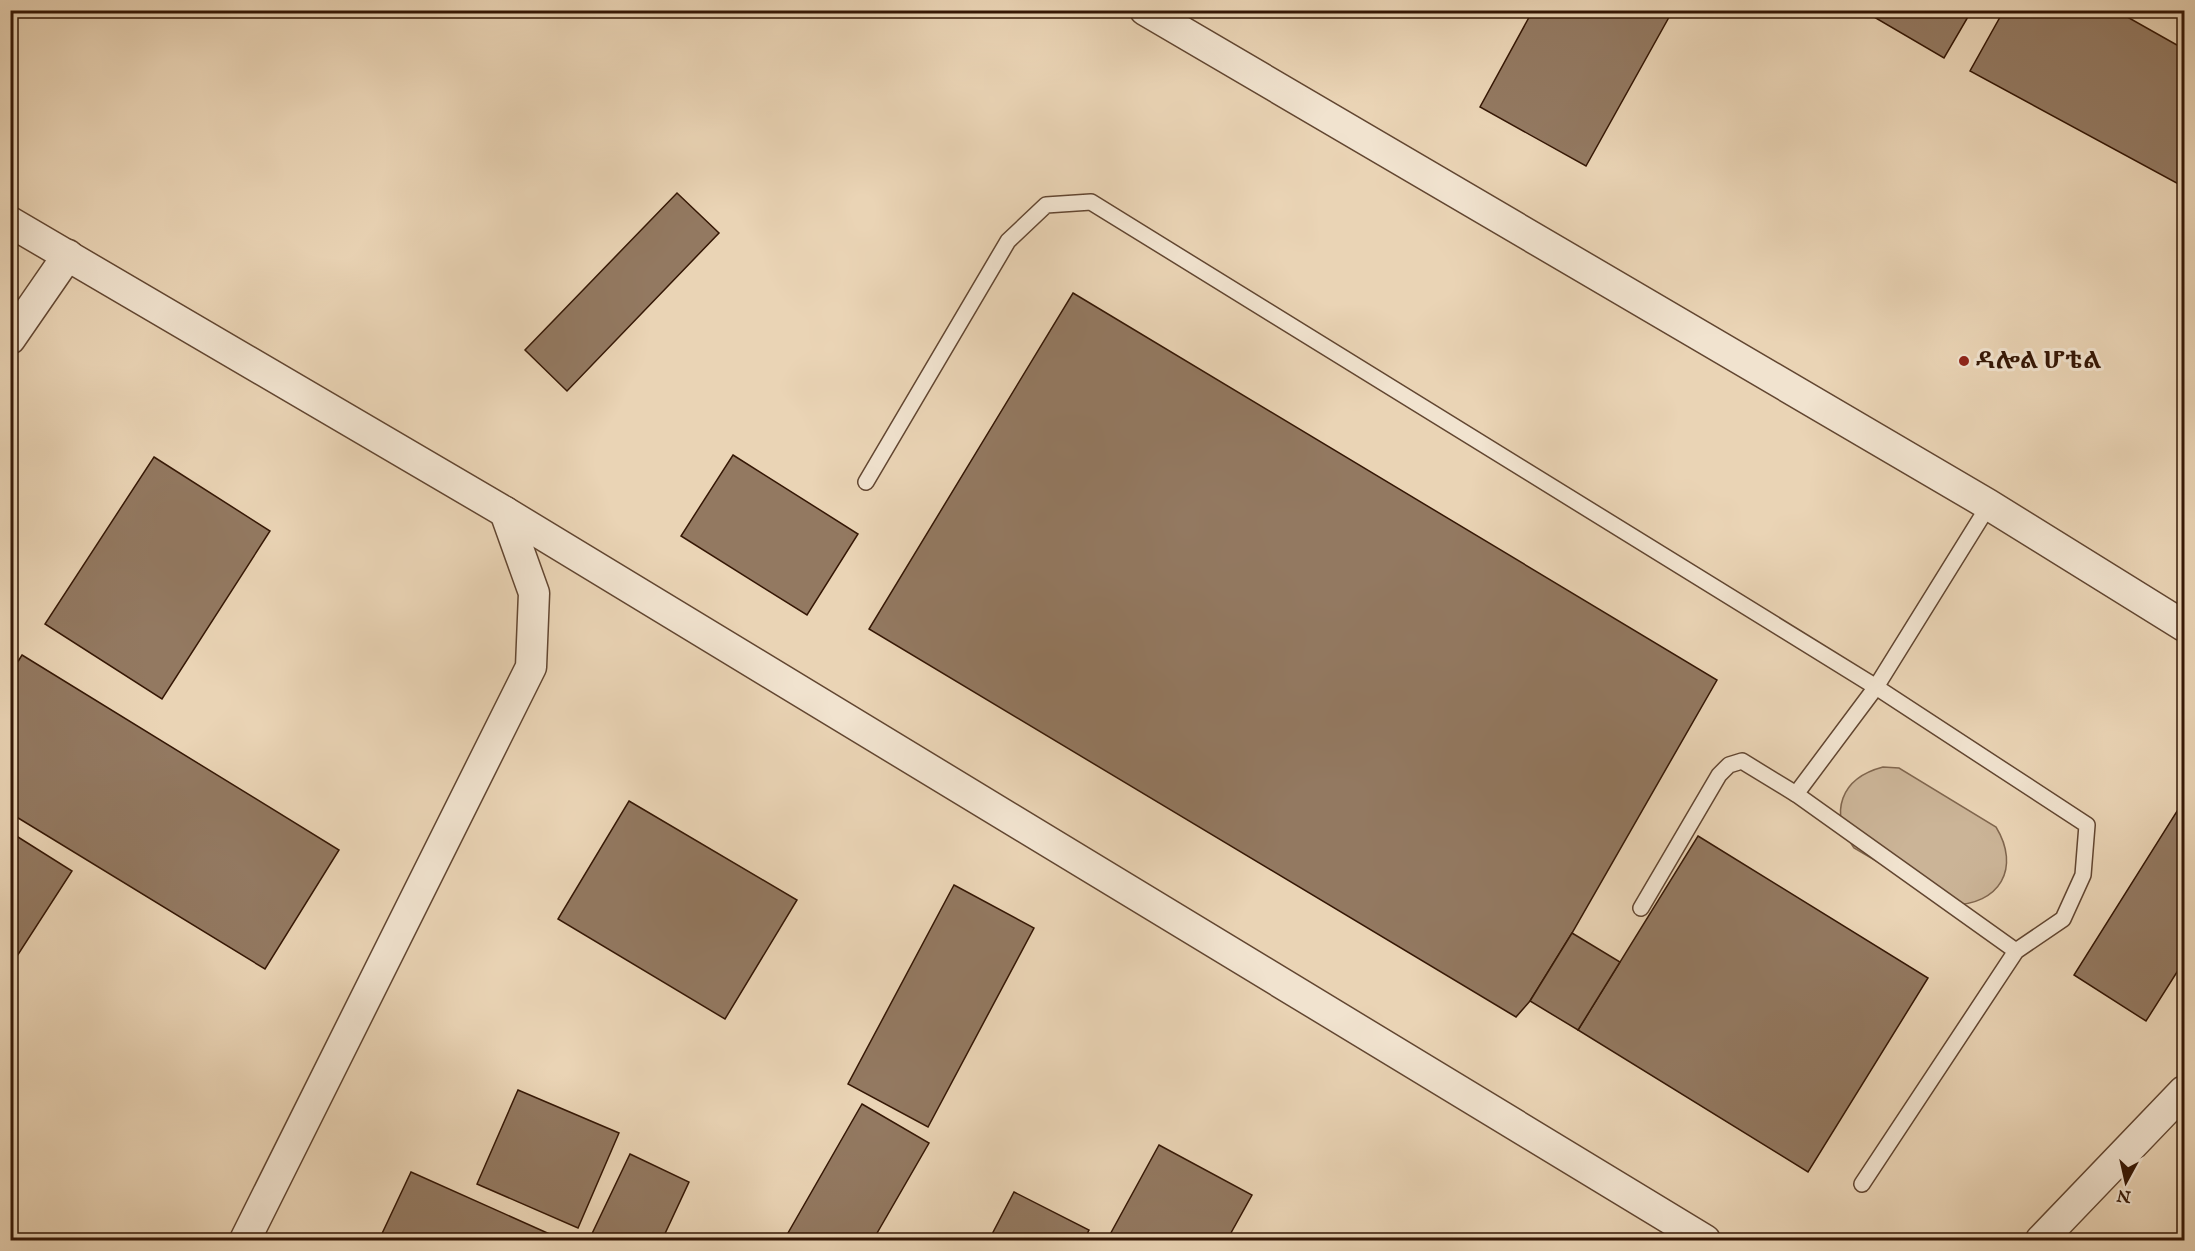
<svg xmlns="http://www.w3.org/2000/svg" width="2195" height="1251" viewBox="0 0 2195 1251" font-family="'IM FELL English','Noto Serif Ethiopic',serif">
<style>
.green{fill:#cbb497;stroke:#80664e;stroke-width:1.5}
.building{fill:#937961;stroke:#351705;stroke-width:1.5}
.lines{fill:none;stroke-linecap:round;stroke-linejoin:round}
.service-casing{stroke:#624631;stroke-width:18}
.minor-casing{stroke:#624631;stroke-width:33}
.service{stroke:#f1e3cf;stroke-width:15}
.minor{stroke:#f1e3cf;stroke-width:30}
.poi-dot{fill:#8f2418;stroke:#f1e3cf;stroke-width:2}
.labels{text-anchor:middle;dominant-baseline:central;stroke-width:6;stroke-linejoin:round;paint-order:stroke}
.poi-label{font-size:24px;font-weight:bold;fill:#351705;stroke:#f1e3cf;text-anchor:start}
</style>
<rect width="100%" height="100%" fill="#ead4b5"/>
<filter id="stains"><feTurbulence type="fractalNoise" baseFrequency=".00333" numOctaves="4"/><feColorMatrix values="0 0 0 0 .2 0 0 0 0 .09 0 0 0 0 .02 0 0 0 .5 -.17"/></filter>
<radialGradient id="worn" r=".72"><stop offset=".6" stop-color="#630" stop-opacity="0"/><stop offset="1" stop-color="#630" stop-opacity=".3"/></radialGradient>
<path class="green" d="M1883,767L1899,768L1996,827C2021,868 2000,905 1951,905L1854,848C1828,812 1841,778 1883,767Z"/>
<g class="building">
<polygon points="1533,10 1673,10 1586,166 1480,107"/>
<polygon points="1862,10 1972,10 1944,58"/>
<polygon points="2004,10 2115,10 2184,49 2184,187 1970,71"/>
<polygon points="677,193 719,233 567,391 525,350"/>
<polygon points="1073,293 1717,680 1572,933 1530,1001 1516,1017 869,629"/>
<polygon points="733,455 858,534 807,615 681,536"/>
<polygon points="154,457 270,531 162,699 45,624"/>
<polygon points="22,655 339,850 265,969 10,813 10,674"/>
<polygon points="2184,800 2184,961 2146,1021 2074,975"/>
<polygon points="629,801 797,900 725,1019 558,919"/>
<polygon points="10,832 72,871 10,967"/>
<polygon points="1698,836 1928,978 1808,1172 1578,1030"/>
<polygon points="954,885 1034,928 928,1127 848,1084"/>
<polygon points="1572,933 1620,962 1578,1030 1530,1001"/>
<polygon points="518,1090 619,1133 578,1228 477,1184"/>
<polygon points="862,1104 929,1143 873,1240 784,1240"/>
<polygon points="1159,1145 1252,1195 1227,1240 1107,1240"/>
<polygon points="630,1154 689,1182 662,1240 589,1240"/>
<polygon points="411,1172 563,1240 379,1240"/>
<polygon points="1014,1192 1089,1230 1084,1240 989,1240"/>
</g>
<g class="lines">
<defs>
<g id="service">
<polyline points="866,482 1008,241 1046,205 1091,202 1876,687 2087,825 2083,875 2063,919 2016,951 1862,1184"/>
<polyline points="1796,794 1876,687 1989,505"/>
<polyline points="1641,908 1719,775 1729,765 1742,761 1796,794 2016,951"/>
</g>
<g id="minor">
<polyline points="1145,10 1989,505 2184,626"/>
<polyline points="10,222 505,512 1705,1240"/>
<polyline points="10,339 68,255"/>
<polyline points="245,1240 531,667 534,593 505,512"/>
<polyline points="2041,1240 2184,1091"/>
</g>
</defs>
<use href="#service" class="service-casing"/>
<use href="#minor" class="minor-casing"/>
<use href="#service" class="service"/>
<use href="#minor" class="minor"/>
</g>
<circle class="poi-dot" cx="1964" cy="361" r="6"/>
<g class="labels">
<g class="poi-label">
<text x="1976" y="361">ዳሎል ሆቴል</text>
</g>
</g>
<rect width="2195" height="1251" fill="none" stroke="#ead4b5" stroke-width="36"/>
<rect x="12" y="12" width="2171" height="1227" fill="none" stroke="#351705" stroke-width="3"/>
<rect x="18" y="18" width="2159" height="1215" fill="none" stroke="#351705" stroke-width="1.5"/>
<g transform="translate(2126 1182) rotate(188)" stroke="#f1e3cf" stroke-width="4.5" paint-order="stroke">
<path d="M0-4.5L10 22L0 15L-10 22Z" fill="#351705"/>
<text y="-9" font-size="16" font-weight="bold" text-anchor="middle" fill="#351705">N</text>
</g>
<rect width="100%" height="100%" filter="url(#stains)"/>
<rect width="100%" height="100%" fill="url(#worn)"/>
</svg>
